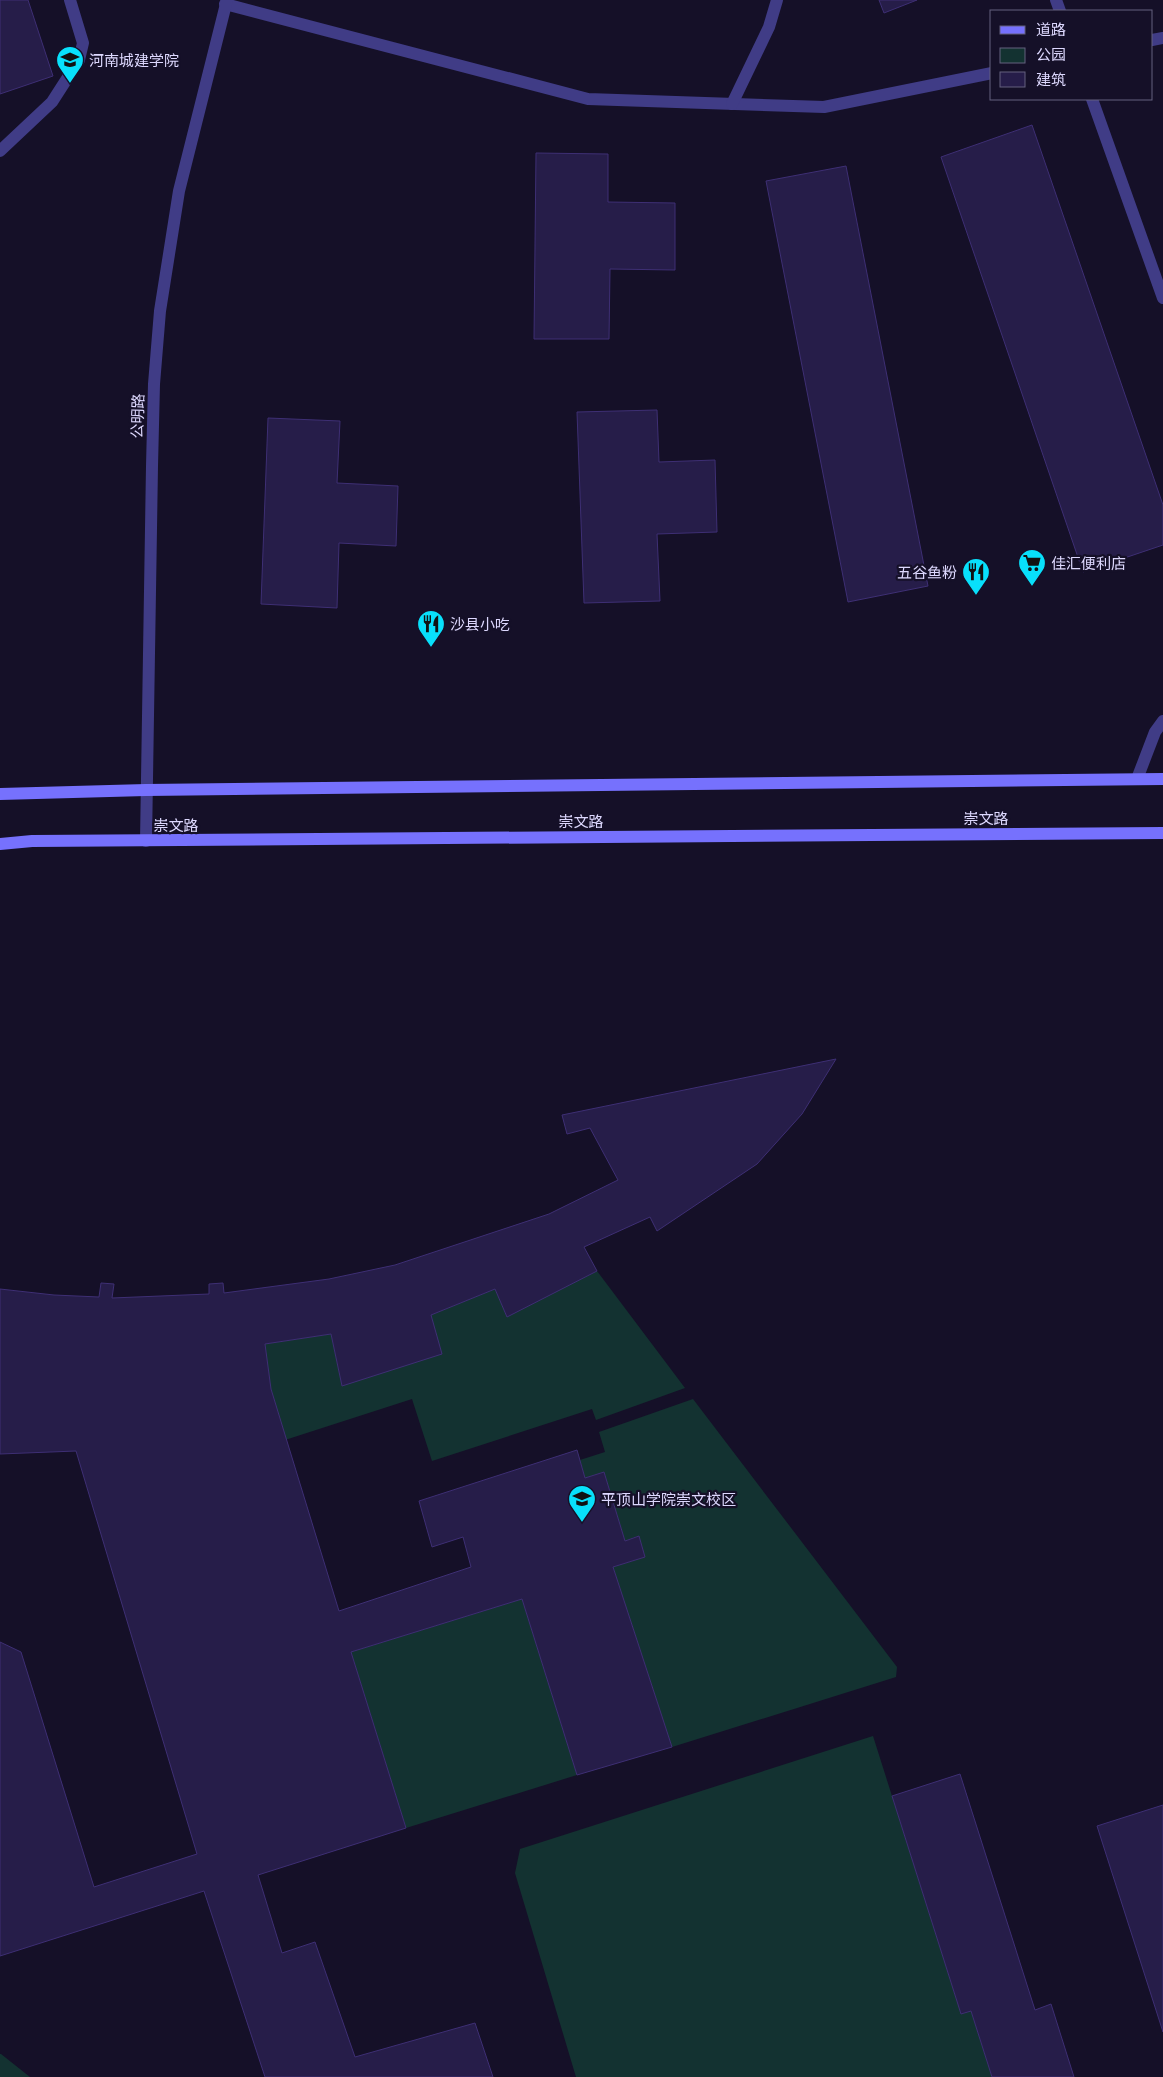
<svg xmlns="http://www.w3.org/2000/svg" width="1163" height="2077" viewBox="0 0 1163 2077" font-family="Lato,'Noto Sans SC',sans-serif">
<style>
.green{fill:#133231}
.building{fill:#261d49;stroke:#3e2f74}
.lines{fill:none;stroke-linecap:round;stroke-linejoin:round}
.minor{stroke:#403c86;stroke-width:12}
.tertiary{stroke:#403c86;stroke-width:12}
.secondary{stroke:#7671fd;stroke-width:12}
.labels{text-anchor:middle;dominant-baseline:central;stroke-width:4.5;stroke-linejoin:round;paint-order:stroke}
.poi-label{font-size:15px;fill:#ddd8fe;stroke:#151028;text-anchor:start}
.street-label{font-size:15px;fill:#ddd8fe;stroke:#151028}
</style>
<rect width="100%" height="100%" fill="#151028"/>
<g class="green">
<polygon points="597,1271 685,1388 596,1420 592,1409 432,1461 412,1399 285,1440 271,1389 265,1344 331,1334 342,1386 431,1315 495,1289 507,1316"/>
<polygon points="693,1399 897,1667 896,1677 672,1747 613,1567 645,1557 638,1536 625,1541 604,1472 585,1478 580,1460 605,1452 599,1432"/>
<polygon points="522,1599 577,1775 406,1828 351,1652"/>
<polygon points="873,1736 961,2014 971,2011 992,2077 576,2077 515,1873 520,1849"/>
<polygon points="0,2054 1,2054 30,2077 0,2077"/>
</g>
<g class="building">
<polygon points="0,0 28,0 53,76 0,94"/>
<polygon points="879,0 917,0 884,13"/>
<polygon points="1032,125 1163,505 1163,545 1083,572 941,157"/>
<polygon points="536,153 608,154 608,202 675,203 675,270 610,269 609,339 534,339"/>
<polygon points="846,166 928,586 848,602 766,181"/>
<polygon points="657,410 659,462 715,460 717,532 657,534 660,601 584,603 577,412"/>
<polygon points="268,418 340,421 337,483 398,486 396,546 339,543 337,608 261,604"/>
<polygon points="836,1059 802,1114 757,1164 657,1231 650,1217 584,1247 597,1271 507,1317 495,1289 431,1315 442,1354 342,1386 331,1334 265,1344 271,1389 339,1611 471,1567 463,1537 432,1547 419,1501 577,1450 585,1478 604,1472 625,1541 639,1536 645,1557 613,1567 672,1747 577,1775 522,1599 351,1652 406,1828 258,1875 282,1953 315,1942 355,2057 475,2023 493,2077 265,2077 204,1891 0,1956 0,1642 21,1652 94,1887 197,1854 76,1451 0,1454 0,1289 54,1295 99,1297 101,1283 114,1284 112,1298 209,1294 209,1284 223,1283 224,1293 329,1279 395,1265 549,1214 618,1180 590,1128 567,1134 562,1115"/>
<polygon points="960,1774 1035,2010 1051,2004 1074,2077 992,2077 971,2011 961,2014 892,1796"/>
<polygon points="1163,1805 1163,2032 1097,1826"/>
</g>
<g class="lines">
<g class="minor">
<polyline points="1056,0 1060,11"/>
<polyline points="225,4 588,99 824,107 992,73"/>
<polyline points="1152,40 1163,38"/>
<polyline points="1092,99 1163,298"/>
<polyline points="732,104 769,27 777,0"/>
<polyline points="0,151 52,102 79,60 83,43 70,0"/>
<polyline points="1137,779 1155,732 1163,721"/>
</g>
<polyline class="tertiary" points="146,841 152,466 154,384 160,311 179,191 227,0"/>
<g class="secondary">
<polyline points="0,794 146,790 1163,779"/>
<polyline points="0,844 32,841 1163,833"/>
</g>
</g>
<defs>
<symbol id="university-pin" viewBox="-11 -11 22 30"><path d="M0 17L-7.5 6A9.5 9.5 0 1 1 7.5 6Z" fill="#08e0fb" stroke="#151028"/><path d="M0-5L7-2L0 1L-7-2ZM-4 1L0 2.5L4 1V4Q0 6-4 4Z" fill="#111"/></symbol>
<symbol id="supermarket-pin" viewBox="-11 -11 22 30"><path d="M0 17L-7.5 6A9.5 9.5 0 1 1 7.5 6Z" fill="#08e0fb" stroke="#151028"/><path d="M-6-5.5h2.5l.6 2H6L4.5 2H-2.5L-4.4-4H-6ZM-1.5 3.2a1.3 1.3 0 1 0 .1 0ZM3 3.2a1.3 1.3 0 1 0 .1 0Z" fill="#111"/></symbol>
<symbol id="restaurant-pin" viewBox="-11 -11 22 30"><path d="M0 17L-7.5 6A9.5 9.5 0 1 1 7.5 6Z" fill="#08e0fb" stroke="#151028"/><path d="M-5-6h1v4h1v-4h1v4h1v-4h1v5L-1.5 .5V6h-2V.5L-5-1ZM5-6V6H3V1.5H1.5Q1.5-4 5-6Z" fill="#111"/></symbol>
</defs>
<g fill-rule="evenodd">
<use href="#university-pin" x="54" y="44" width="32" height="43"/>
<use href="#supermarket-pin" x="1016" y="547" width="32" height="43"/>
<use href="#restaurant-pin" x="960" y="556" width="32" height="43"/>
<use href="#restaurant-pin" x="415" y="608" width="32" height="43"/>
<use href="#university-pin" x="566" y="1483" width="32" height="43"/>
</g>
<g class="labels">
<g class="poi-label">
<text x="89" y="60">河南城建学院</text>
<text x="1051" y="563">佳汇便利店</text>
<text x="957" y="572" text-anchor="end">五谷鱼粉</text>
<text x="450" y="624">沙县小吃</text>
<text x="601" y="1499">平顶山学院崇文校区</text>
</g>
<g class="street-label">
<text transform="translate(137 416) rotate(-88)">公明路</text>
<text x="986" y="818">崇文路</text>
<text x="581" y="821">崇文路</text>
<text x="176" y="825">崇文路</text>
</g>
</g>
<rect x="990" y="10" width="162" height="90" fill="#151028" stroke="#65607e"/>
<rect x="1000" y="26" width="25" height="8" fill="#7671fd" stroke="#65607e"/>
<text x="1036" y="35" font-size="15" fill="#ddd8fe">道路</text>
<rect x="1000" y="48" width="25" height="15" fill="#133231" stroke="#65607e"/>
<text x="1036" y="60" font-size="15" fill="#ddd8fe">公园</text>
<rect x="1000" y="72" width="25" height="15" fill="#261d49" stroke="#65607e"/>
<text x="1036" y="85" font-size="15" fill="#ddd8fe">建筑</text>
</svg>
